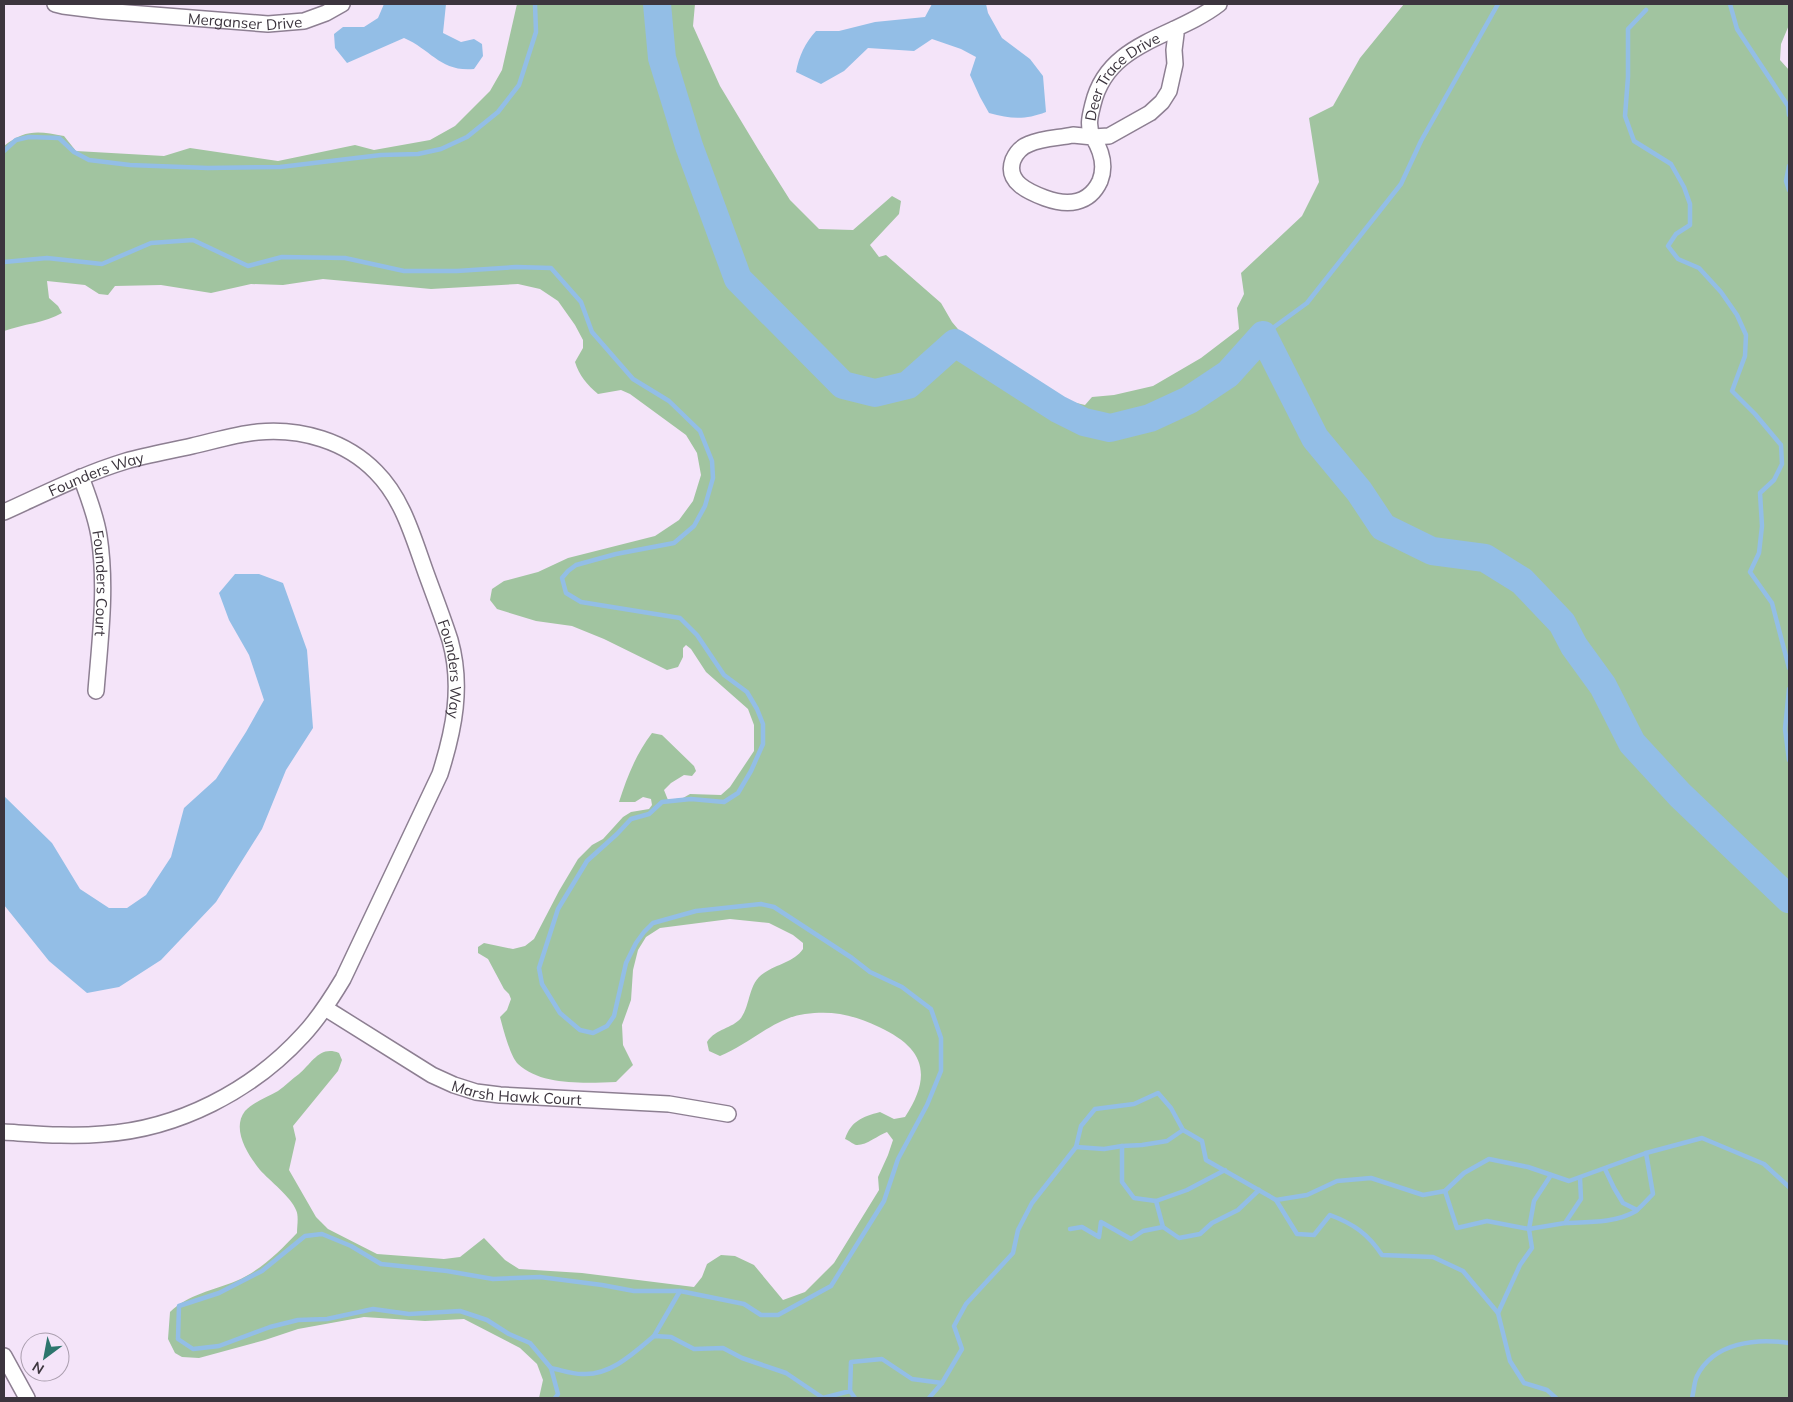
<svg xmlns="http://www.w3.org/2000/svg" width="1793" height="1402" viewBox="0 0 1793 1402" font-family="Mulish,sans-serif">
<style>
.green{fill:#a1c4a0}
.water{fill:#93bee6}
.lines{fill:none;stroke-linecap:round;stroke-linejoin:round}
.stream{stroke:#93bee6;stroke-width:4.5}
.river{stroke:#93bee6;stroke-width:28}
.minor-casing{stroke:#8d7f92;stroke-width:18}
.minor{stroke:#fff;stroke-width:15}
.labels{text-anchor:middle;dominant-baseline:central;stroke-width:4;stroke-linejoin:round;paint-order:stroke}
.street-label{font-size:15px;fill:#3c353e;stroke:#f4e4f9}
</style>
<rect width="100%" height="100%" fill="#f4e4f9"/>
<path class="green" d="M517,4H695L693,26L720,86L758,149L790,200L819,229L853,230L892,196L901,201L899,214L870,245L879,257L886,255L941,303L952,322L963,335L995,355L997,362L1056,398L1085,405L1092,397L1114,395L1153,386L1201,358L1239,329L1237,308L1244,294L1241,273L1302,216L1319,182L1309,118L1333,106L1360,58L1404,4H1789V25L1781,44L1780,60L1789,70V1398H539L543,1380L537,1364L520,1348L464,1319L425,1321L364,1317L298,1329L265,1340L199,1358L182,1357L175,1353L168,1339L170,1312C187,1295 214,1290 236,1281C260,1271 280,1251 297,1233C297,1226 299,1216 296,1210C292,1198 269,1180 260,1170C248,1155 231,1129 245,1111C253,1102 268,1097 278,1091C285,1086 292,1079 299,1074C312,1063 320,1045 339,1053L342,1060L338,1071L293,1126L296,1139L289,1170L316,1217L328,1229L377,1254L444,1259L460,1257L484,1238L505,1260L519,1269L582,1273L694,1287L702,1277L707,1264L721,1255L735,1256L754,1265L783,1300L805,1292L834,1263L879,1190L878,1177L888,1155L893,1140L887,1132C878,1135 866,1146 856,1145C853,1144 848,1140 845,1139C851,1121 862,1117 880,1112L894,1119L905,1117C933,1074 924,1048 879,1027C853,1015 833,1010 805,1014C774,1018 748,1045 720,1056L709,1051L707,1042C716,1028 732,1029 741,1018C751,1004 748,983 764,973C777,964 794,962 803,949V943L793,935L769,923L730,919L660,928L646,937L638,950L633,970L631,1000L622,1025L623,1045L633,1065L616,1082C586,1083 541,1086 518,1064C510,1056 503,1028 500,1017L507,1010L511,999L509,994L504,989L488,959L478,953V947L484,943L513,949L525,946L534,939L559,891L578,859L592,845L603,839L623,817L631,812L649,809L652,805L651,799L643,797L635,802H619C627,777 636,754 652,733L662,735L694,766L696,771L692,776L684,775L671,783L664,790L668,800L683,798L690,794L721,795L730,787L754,751V725L748,709L706,672L691,649L686,645L683,648V657L678,667L667,670L604,639L572,626L536,621L497,609L490,600L492,589L504,581L538,572L568,558L655,536L679,520L693,501L701,475L697,453L686,435L630,394L621,390L598,394C587,385 579,375 575,362L583,348V340L575,325L558,301L540,289L518,284L431,289L323,279L283,285L251,284L211,293L161,285L115,286L108,295L99,294L85,285L47,281L49,298L58,306L62,313C45,323 23,324 4,331V146C25,129 39,131 64,136L76,151L164,156L190,148L278,161L355,145L374,150L430,140L455,126L490,91L502,70Z"/>
<g class="water">
<path d="M384,4H446L443,33L461,42L474,39L482,44L483,56L474,69C440,72 432,50 404,38L347,63L335,48L334,34L343,27H364L378,18Z"/>
<path d="M932,4H986L988,13L1002,38L1030,59L1043,76L1046,112C1025,120 1011,119 989,113L980,97L970,75L976,57L961,49L932,39L914,51L868,48L844,71L821,84L796,72C799,56 805,43 816,31H839L875,22L925,17Z"/>
<polygon points="235,574 259,574 283,583 307,650 313,728 286,770 262,829 216,902 161,960 119,987 87,993 49,961 4,905 4,796 52,843 80,889 109,908 127,908 146,895 171,857 184,808 216,779 246,732 264,700 249,655 229,620 219,593"/>
</g>
<g class="lines">
<g class="stream">
<polyline points="1730,4 1737,29 1788,106 1789,115"/>
<polyline points="1646,10 1628,29 1628,77 1625,116 1634,141 1671,164 1684,187 1690,204 1690,225 1676,234 1668,246 1678,259 1699,268 1721,292 1737,315 1746,335 1745,356 1732,391 1755,414 1781,445 1782,464 1774,480 1760,493 1762,526 1759,553 1750,572 1772,603 1789,668"/>
<polyline points="4,151 16,140 29,137 59,138 74,152 89,160 130,165 208,168 280,167 381,155 418,154 441,149 467,137 498,112 519,85 536,32 535,4"/>
<polyline points="1789,166 1786,181 1789,190"/>
<polyline points="4,262 47,258 102,264 151,243 193,240 248,266 282,257 345,258 404,271 457,271 516,267 551,268 581,302 592,332 633,379 669,401 700,431 712,461 713,478 705,506 694,526 674,543 616,554 576,565 568,571 562,578 566,593 581,602 680,618 697,635 724,675 747,692 757,709 763,724 763,744 751,771 738,793 724,802 691,799 662,802 649,814 631,819 617,834 587,861 558,909 539,968 542,984 560,1013 580,1030 593,1033 607,1026 614,1016 626,963 636,943 644,932 653,923 696,911 761,904 774,907 852,958 870,972 902,987 931,1009 941,1038 941,1071 927,1105 898,1159 884,1201 831,1286 778,1315 761,1315 744,1304 680,1291 634,1291 602,1285 540,1277 493,1279 447,1271 381,1264 351,1246 322,1234 305,1236 262,1271 219,1293 179,1306 178,1339 193,1349 219,1346 270,1327 298,1320 327,1319 373,1309 409,1314 460,1311 487,1320 509,1334 530,1343 551,1368 558,1394 555,1398"/>
<polyline points="1263,335 1307,303 1401,184 1421,141 1498,4"/>
<polyline points="1789,689 1785,729 1789,760"/>
<polyline points="1122,1146 1122,1182 1134,1198 1156,1201 1187,1190 1225,1170"/>
<polyline points="1076,1147 1104,1149 1122,1146 1142,1145 1167,1141 1183,1130"/>
<polyline points="1605,1169 1614,1188 1623,1203 1637,1210"/>
<polyline points="1445,1191 1457,1228 1487,1221 1529,1229 1565,1223 1581,1199 1580,1178"/>
<path d="M1276,1200L1297,1234L1314,1235L1330,1215C1354,1224 1368,1234 1382,1255L1433,1257L1463,1271L1498,1313L1510,1361L1524,1383L1547,1390L1556,1398"/>
<polyline points="1156,1201 1163,1227 1179,1238 1200,1234 1212,1223 1238,1210 1259,1190"/>
<path d="M1565,1223C1589,1222 1616,1223 1636,1211C1642,1206 1648,1199 1653,1194L1646,1153"/>
<polyline points="1070,1229 1082,1227 1099,1237 1101,1222 1131,1239 1143,1231 1163,1227"/>
<polyline points="1498,1313 1520,1265 1532,1248 1529,1229 1534,1201 1551,1175"/>
<polyline points="654,1336 680,1291"/>
<path d="M551,1368C561,1370 572,1374 582,1374C610,1376 634,1353 654,1336L671,1337L694,1349L723,1348L742,1358L786,1373L823,1398L850,1391L851,1362L882,1359L912,1379L942,1383L962,1349L954,1326L966,1304L1013,1253L1018,1230L1032,1203L1076,1147L1081,1126L1095,1109L1134,1104L1158,1093L1171,1108L1183,1130L1202,1141L1206,1160L1276,1200L1307,1195L1337,1181L1371,1178L1423,1195L1445,1191L1464,1173L1489,1159L1528,1167L1569,1181L1646,1153L1702,1138L1764,1164L1789,1187"/>
<polyline points="850,1391 855,1398"/>
<polyline points="929,1398 942,1383"/>
<path d="M1692,1398C1694,1391 1694,1382 1697,1376C1714,1342 1757,1338 1789,1343"/>
</g>
<polyline class="river" points="657,4 662,58 689,146 738,279 843,385 875,393 908,385 955,343 1058,409 1084,422 1110,428 1150,418 1189,400 1228,374 1263,335 1315,438 1359,491 1383,527 1432,551 1485,558 1522,581 1562,623 1574,646 1603,686 1632,743 1680,795 1789,899"/>
<defs>
<g id="minor">
<path id="s1" d="M55,4L63,6L103,11L268,24L304,21L326,13L342,4"/>
<path id="s2" d="M1174,29L1176,34L1174,50L1175,64L1169,91L1162,102L1150,113L1109,136L1093,137C1087,126 1090,116 1093,104C1108,41 1175,38 1219,4"/>
<path d="M1073,135L1093,137C1101,150 1106,166 1100,181C1089,205 1067,206 1045,198C1029,192 1005,182 1013,160C1016,153 1021,147 1029,144C1042,138 1059,138 1073,135Z"/>
<path id="s3" d="M81,477C88,496 96,516 99,536C107,587 100,640 96,691"/>
<path id="s4" d="M4,512C44,494 83,474 126,461C147,455 170,451 192,446C214,441 236,434 258,432C301,428 346,441 376,472C403,499 413,537 426,573C434,595 443,618 450,640C463,686 454,730 440,774L343,979C331,999 319,1018 303,1035C252,1091 178,1129 103,1134C70,1137 37,1134 4,1132"/>
<path id="s5" d="M325,1008L432,1075L454,1085L476,1092L500,1095L669,1104L728,1114"/>
<polyline points="4,1356 27,1398"/>
</g>
</defs>
<use href="#minor" class="minor-casing"/>
<use href="#minor" class="minor"/>
</g>
<g class="labels">
<g class="street-label">
<text stroke="none"><textPath href="#s1" startOffset="191">Merganser Drive</textPath></text>
<text stroke="none"><textPath href="#s2" startOffset="230">Deer Trace Drive</textPath></text>
<text stroke="none"><textPath href="#s4" startOffset="100">Founders Way</textPath></text>
<text stroke="none"><textPath href="#s3" startOffset="109">Founders Court</textPath></text>
<text stroke="none"><textPath href="#s4" startOffset="610">Founders Way</textPath></text>
<text stroke="none"><textPath href="#s5" startOffset="214">Marsh Hawk Court</textPath></text>
</g>
</g>
<rect width="1793" height="1402" fill="none" stroke="#3c353e" stroke-width="10"/>
<g transform="translate(45 1357) rotate(212)"><circle r="24" fill="#f4e4f9" stroke="#aa9eae"/>
<path d="M0-4L9 19L0 12L-9 19Z" fill="#2d756d"/>
<text y="-8" font-size="14" font-weight="bold" text-anchor="middle" fill="#3c353e">N</text>
</g>
</svg>
